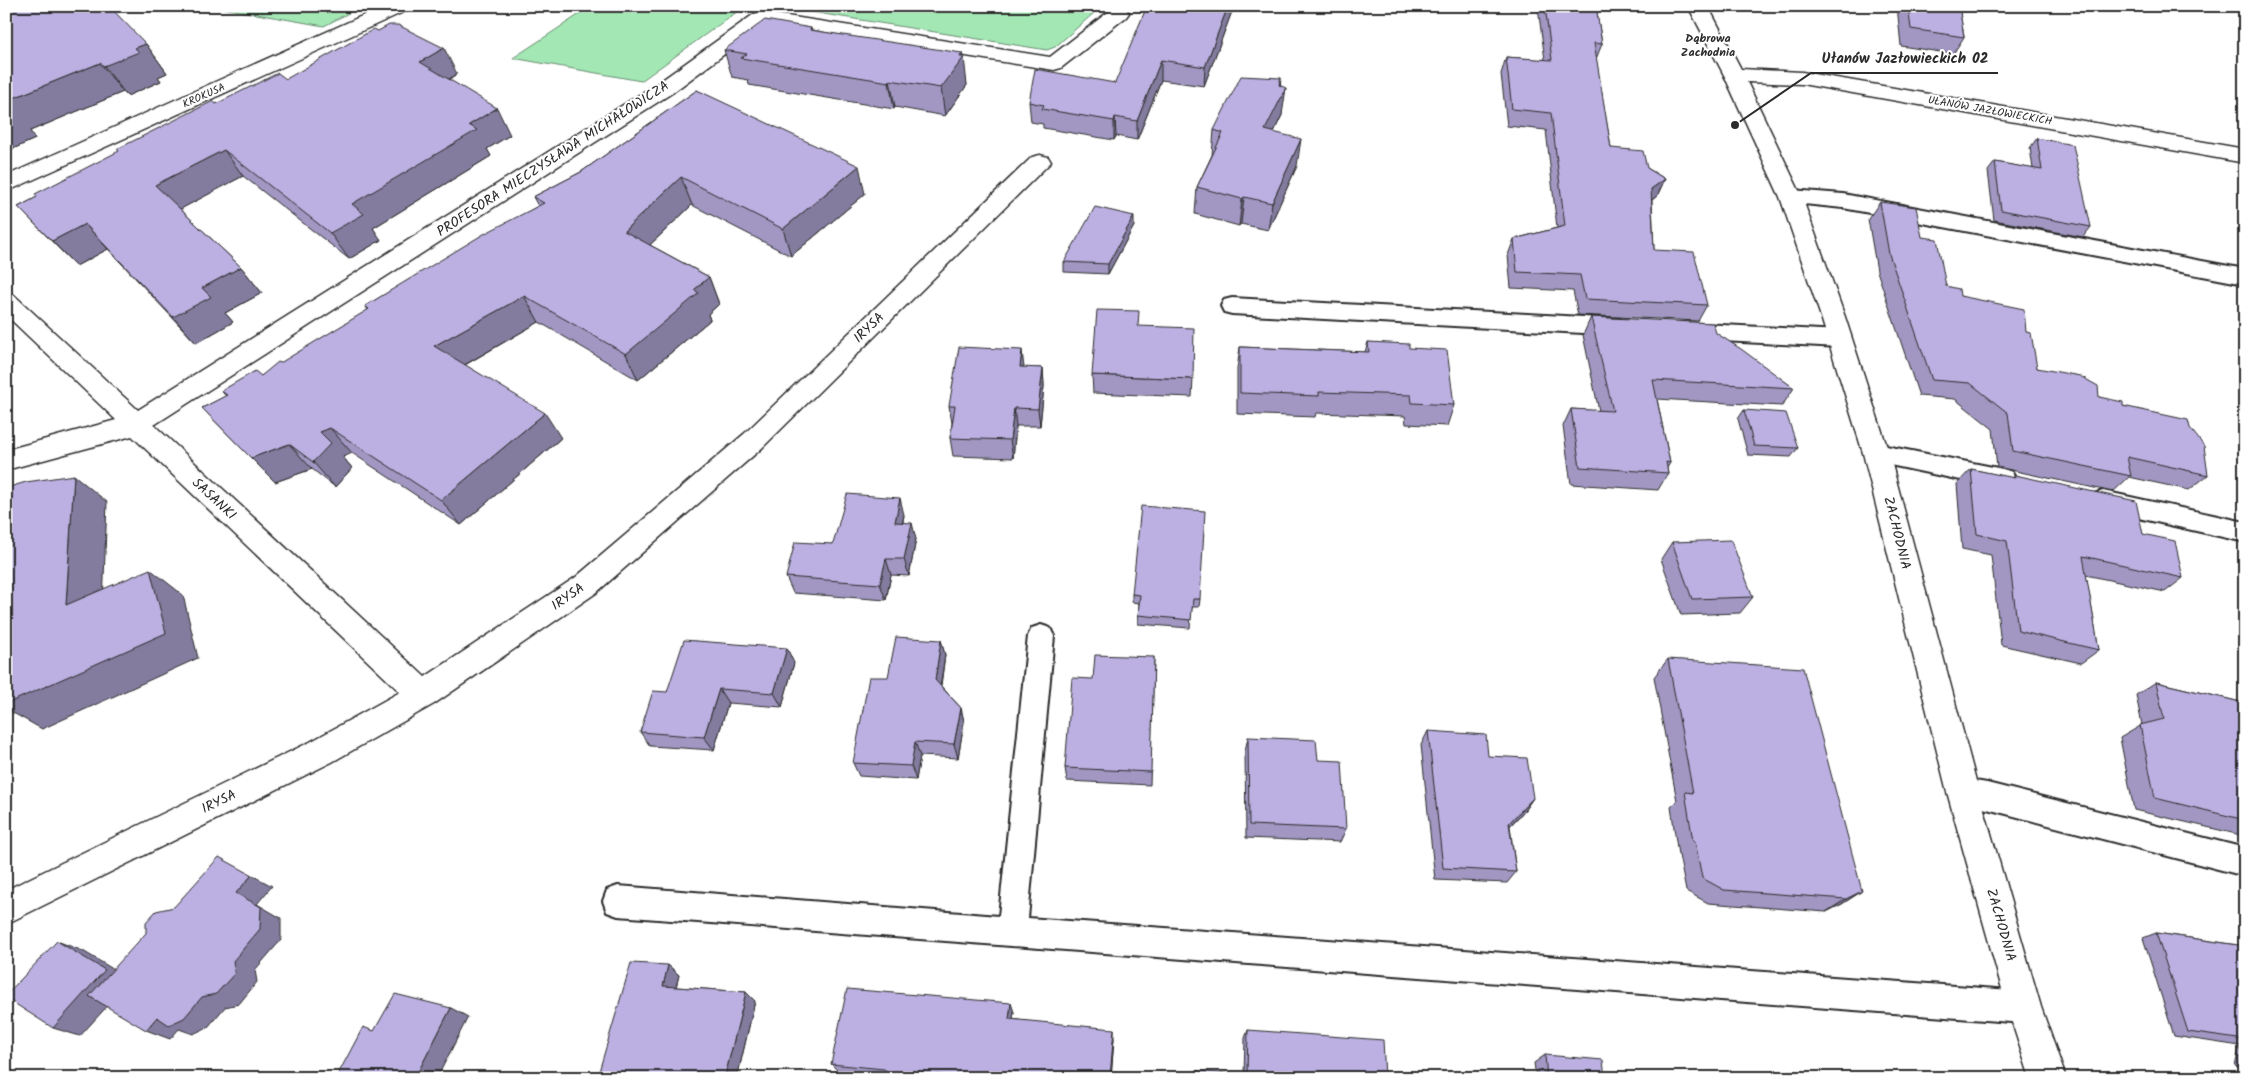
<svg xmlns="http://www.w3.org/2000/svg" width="2251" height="1084" viewBox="0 0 2251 1084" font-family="Kalam,sans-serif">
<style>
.green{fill:#a3e8b4;stroke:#678a70}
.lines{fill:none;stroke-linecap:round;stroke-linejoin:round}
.service-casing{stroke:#2b2b2b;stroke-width:4}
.minor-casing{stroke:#2b2b2b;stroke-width:3}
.service{fill:#fff;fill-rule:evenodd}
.minor{fill:#fff;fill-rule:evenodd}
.wall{fill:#a197c2;stroke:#2b2b2b}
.shaded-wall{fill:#837b9e;stroke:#2b2b2b}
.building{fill:#bbb0e1;stroke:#2b2b2b}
.labels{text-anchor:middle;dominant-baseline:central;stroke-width:4;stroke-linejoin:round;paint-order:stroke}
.far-street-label{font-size:11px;fill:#2b2b2b;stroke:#fff}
.far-neighbourhood-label{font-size:12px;font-weight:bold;fill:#2b2b2b;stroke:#fff}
.street-label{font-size:14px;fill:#2b2b2b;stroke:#fff}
.leader{fill:none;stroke:#2b2b2b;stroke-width:2}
.callout-dot{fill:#2b2b2b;stroke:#fff;stroke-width:2}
.callout-label{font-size:15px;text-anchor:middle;font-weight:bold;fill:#2b2b2b;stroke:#fff;stroke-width:4;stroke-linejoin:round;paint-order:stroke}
</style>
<rect width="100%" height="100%" fill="#fff"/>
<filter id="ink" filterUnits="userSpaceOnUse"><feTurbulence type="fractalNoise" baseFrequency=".02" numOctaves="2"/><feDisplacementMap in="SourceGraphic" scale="10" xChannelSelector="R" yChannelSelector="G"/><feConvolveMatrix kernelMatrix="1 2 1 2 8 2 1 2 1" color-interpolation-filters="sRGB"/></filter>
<g filter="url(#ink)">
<g class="green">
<polygon points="211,6 362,6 324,26"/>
<polygon points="592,6 745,6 641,81 513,58"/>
<polygon points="802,6 1102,6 1055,47 1047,50 805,11"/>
</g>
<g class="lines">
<defs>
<g id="service">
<polygon points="1791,190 1843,194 2245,269 2245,284 1843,208 1784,202 1781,197 1784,192"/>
<polygon points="1232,298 1620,319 1628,321 1631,327 1628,333 1620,335 1232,314 1224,312 1221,306 1224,300"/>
<polygon points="1682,323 1840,331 1848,333 1851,339 1848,345 1840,347 1682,339 1674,337 1671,331 1674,325"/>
<polygon points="1876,444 2003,469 2012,472 2015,479 2012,486 2003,489 1876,462 1868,460 1864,453 1868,446"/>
<polygon points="2103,491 2245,522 2245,542 2094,508 2091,501 2094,494"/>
<polygon points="1041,625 1050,628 1054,636 1028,918 2024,991 2035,996 2040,1007 2035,1018 2024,1023 618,916 607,912 603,901 607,890 618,886 999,916 1028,636 1032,628"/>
<polygon points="1963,779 1987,783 2245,848 2245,876 1987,809 1953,801 1949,792 1953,783"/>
</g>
<g id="minor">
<polygon points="384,6 410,6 408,10 6,192 6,176"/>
<polygon points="1688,6 1708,6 1741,69 1802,72 2245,149 2245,163 1802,84 1747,82 1802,197 1845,317 1889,453 1979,792 2041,1007 2066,1078 2030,1078 2007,1007 1947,792 1863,453 1821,317 1780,197 1724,75"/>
<polygon points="1119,7 1126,9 1129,13 1126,17 1061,68 1054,70 765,24 672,93 154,425 425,677 576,577 744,434 1032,157 1040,155 1048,157 1051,162 762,448 596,593 434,704 332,762 6,924 6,890 310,742 400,692 132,436 6,470 6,450 116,420 6,315 6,293 14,295 138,410 658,83 754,14 761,12 1050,57 1112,9"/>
</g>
</defs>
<use href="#service" class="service-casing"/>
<use href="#minor" class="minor-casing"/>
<use href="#service" class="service"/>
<use href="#minor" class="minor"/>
</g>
<g class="wall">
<polygon points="6,6 146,44 167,73 158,77 161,81 127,96 123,92 30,131 35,139 6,152"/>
<polygon points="1234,6 1204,86 1161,80 1137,140 1116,136 1114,140 1043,128 1043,124 1031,122 1029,102 1115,83"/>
<polygon points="1539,6 1596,6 1602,44 1596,59 1611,148 1647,168 1665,179 1657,196 1652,200 1654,250 1707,305 1698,321 1578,315 1573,291 1511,288 1508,255 1514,239 1557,228 1546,130 1507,126 1501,74 1506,57 1545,60 1538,8"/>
<polygon points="1897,6 1959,6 1964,37 1953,54 1901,46"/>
<polygon points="811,28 812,30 962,57 967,85 945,116 895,107 894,109 749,85 748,80 732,77 724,50"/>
<polygon points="457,74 449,79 510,135 487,149 491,156 373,228 381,240 349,259 243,176 180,209 241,267 262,293 225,313 233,322 196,343 108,249 76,266 18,207 216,104 286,79"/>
<polygon points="1281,78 1280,85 1282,115 1274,132 1297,166 1268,230 1241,224 1239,226 1195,214 1197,187 1212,155 1214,130"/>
<polygon points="697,90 865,194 791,256 692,205 650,245 709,277 719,304 708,314 710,320 638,380 539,322 465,365 561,438 461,525 352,453 343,457 352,468 335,487 312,469 275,482 202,408 226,396 221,391 261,376 368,310 365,306 538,206 533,197 581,172"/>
<polygon points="2037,138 2091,227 2083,237 1994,220 1988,171 1995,162 2033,169 2030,148"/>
<polygon points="1880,202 1922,237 1946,286 1960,296 2026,332 2037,368 2099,397 2123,406 2190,428 2208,475 2189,490 2129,477 2113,492 1997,467 1993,429 1955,399 1919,396 1877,271 1868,219"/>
<polygon points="1134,226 1108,274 1064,272 1064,262"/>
<polygon points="1591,317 1716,333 1794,388 1782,406 1657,399 1670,463 1667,468 1668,473 1658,490 1571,484 1563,426 1571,409 1599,411 1583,335"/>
<polygon points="1368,342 1409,348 1454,405 1447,426 1406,424 1405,416 1316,413 1315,417 1237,414 1237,369 1240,347 1365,352"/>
<polygon points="1024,368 1043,368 1044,386 1040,426 1016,426 1013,458 953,456 950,438 952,423 949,406"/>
<polygon points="1092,375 1193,379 1192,397 1093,393"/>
<polygon points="1744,410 1798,448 1791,457 1748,455 1738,419"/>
<polygon points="1971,469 2012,478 2015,475 2143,534 2183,578 2165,592 2086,575 2099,650 2081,663 2001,645 1991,555 1962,549 1957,484"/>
<polygon points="904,515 903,522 916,539 909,576 891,575 886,600 793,593 786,577 833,544"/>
<polygon points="1672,542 1753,597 1740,613 1681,615 1661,559"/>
<polygon points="1132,594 1200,599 1199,607 1192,607 1190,628 1138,624 1139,603 1132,602"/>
<polygon points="941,640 945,655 941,686 961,708 964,722 958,758 920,756 916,780 859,776 853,763"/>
<polygon points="1154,657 1150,785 1067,781 1065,768 1093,679"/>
<polygon points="1668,659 1862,891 1842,904 1826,912 1708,903 1686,891 1679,855 1678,855 1671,807 1677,801 1654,677"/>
<polygon points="794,663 782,707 728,703 714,750 650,746 640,732 667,692"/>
<polygon points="2156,682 2245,703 2245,836 2134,810 2120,738 2142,725 2136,695"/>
<polygon points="1428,731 1488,756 1533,798 1524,811 1510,826 1516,872 1507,883 1435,880 1421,745"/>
<polygon points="1248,737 1318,760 1346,829 1340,842 1246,838 1245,751"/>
<polygon points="2156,933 2245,946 2245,1068 2235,1066 2240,1046 2174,1036 2143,938"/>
<polygon points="668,965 679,975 676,987 746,992 755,1001 737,1078 597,1078"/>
<polygon points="1014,1012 1013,1019 1114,1038 1111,1078 892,1078 890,1076 839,1072 831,1064"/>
<polygon points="1248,1030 1385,1078 1194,1078 1195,1071 1244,1075 1245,1038"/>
<polygon points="1545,1055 1605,1078 1536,1078 1534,1063"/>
</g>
<g class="shaded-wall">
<polygon points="1228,6 1234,6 1204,86 1205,67"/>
<polygon points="146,44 167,73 158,77 161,81 127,96 104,66 135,48"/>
<polygon points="444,48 457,74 435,88 420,62"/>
<polygon points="962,53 963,59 964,57 967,85 945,116 941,88"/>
<polygon points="1161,60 1161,80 1137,140 1137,121"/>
<polygon points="100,63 123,92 30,131 35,139 6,152 6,101"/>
<polygon points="1281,78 1278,103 1286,88 1282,115 1262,157 1265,130"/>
<polygon points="890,80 895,107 894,109 889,82"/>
<polygon points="497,108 510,135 487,149 491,156 373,228 381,240 349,259 330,233 352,204 469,125"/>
<polygon points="1115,117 1116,136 1114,140 1114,121"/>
<polygon points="1301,139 1297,166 1268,230 1272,203"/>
<polygon points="224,150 243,176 177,211 155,185"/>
<polygon points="859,166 865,194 791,256 783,229"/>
<polygon points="681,177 692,205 636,258 624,231"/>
<polygon points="1665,179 1657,196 1644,206 1651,189"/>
<polygon points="1244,197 1241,224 1239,226 1242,199"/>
<polygon points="1134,216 1134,226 1108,274 1108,264"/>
<polygon points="85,224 108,249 76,266 52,241"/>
<polygon points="241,267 262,293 225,313 233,322 196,343 173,317 202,288"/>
<polygon points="709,277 719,304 708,314 710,320 638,380 626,354 694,290"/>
<polygon points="524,296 539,322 452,372 434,346"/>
<polygon points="1022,350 1024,368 1020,367"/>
<polygon points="1043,368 1044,386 1040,426 1038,409"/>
<polygon points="1014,408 1016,426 1013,458 1010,440"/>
<polygon points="545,413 561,438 461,525 441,500"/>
<polygon points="330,428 352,453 343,457 352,468 335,487 313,462 320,432"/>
<polygon points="289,444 312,469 275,482 251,458"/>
<polygon points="74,475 107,502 102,630 66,605"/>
<polygon points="900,498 904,515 899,538 895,522"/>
<polygon points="912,523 916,539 909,576 904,559"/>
<polygon points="886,559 891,575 886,600 880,584"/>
<polygon points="150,569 183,595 198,658 42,729 6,709 6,704"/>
<polygon points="941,640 945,655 939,695 935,680"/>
<polygon points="787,648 794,663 782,707 774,693"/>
<polygon points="719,689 728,703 714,750 704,737"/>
<polygon points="961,708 964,722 958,758 954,744"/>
<polygon points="915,742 920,756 916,780 911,766"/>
<polygon points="1533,798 1524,811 1501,835 1509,823"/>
<polygon points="252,875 272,886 257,904 281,918 281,940 255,970 257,982 239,1004 225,1007 208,1027 193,1034 179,1029 170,1039 146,1030 157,1017 233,961 236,893"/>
<polygon points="1862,891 1842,904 1826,912 1846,899"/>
<polygon points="57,941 83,951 131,980 80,1036 53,1028"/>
<polygon points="668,965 679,975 674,995 663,986"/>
<polygon points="746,992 755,1001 737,1078 727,1078 725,1076"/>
<polygon points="1011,1003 1014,1012 1012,1027 1009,1019"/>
<polygon points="451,1008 468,1017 437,1078 415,1078"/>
<polygon points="1114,1029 1114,1038 1111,1078 1110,1078"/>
<polygon points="910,1072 915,1078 895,1078 894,1077"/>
<polygon points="690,1074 696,1078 689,1078"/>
</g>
<g class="building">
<polygon points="6,6 109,6 146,44 135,48 139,52 104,66 100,63 6,101"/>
<polygon points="1147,6 1228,6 1205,67 1161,60 1137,121 1115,117 1114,121 1042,109 1044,105 1029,102 1035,69 1115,83"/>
<polygon points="1545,6 1596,6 1602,44 1594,43 1611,148 1643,151 1647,168 1665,179 1651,189 1654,250 1694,252 1707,305 1585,299 1580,275 1517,272 1514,239 1565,226 1551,113 1512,109 1506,57 1552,60"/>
<polygon points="1908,6 1959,6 1964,37 1911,29"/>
<polygon points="765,20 811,28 810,30 962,53 960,57 964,57 941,88 890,80 889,82 741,58 747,54 724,50"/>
<polygon points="389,25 398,25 444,48 420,62 497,108 469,125 477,130 352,204 364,214 330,233 224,150 155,185 241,267 202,288 211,297 173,317 85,224 52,241 18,207 37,197 35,194 119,151 117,149 213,101 216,104 278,73 286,79 374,29 378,31"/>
<polygon points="1241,76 1281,78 1279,85 1286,88 1265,130 1301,139 1272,203 1244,197 1242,199 1197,187 1223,133 1214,130"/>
<polygon points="697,90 859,166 783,229 681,177 624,231 709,277 694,290 699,293 626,354 524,296 434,346 545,413 441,500 330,428 320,432 331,443 313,462 289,444 251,458 202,408 227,395 221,391 255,371 261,376 278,362 280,363 369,309 365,306 482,235 544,203 533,197 581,172"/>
<polygon points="2037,138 2073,145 2091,227 2001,210 1995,162 2042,170"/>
<polygon points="1880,202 1916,207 1922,237 1937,239 1946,286 1959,289 1960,296 2024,309 2026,332 2031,333 2037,368 2080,376 2098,386 2099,397 2123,402 2123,406 2188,420 2190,428 2204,446 2208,475 2127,457 2131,476 2013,451 2008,413 1970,383 1932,380 1889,254"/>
<polygon points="1095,207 1134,216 1108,264 1064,262"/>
<polygon points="1097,310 1139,311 1138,326 1194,328 1193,379 1092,375"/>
<polygon points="1591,317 1713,323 1716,333 1741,349 1794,388 1653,380 1670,463 1666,462 1668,473 1580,467 1571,409 1613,411"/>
<polygon points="1368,342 1409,344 1409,348 1447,350 1454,405 1412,403 1411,395 1319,392 1319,396 1240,393 1240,347 1369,352"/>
<polygon points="959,347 1022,350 1020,367 1043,368 1038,409 1014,408 1010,440 950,438 955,406 949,406"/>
<polygon points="1744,410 1786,413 1798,448 1754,446"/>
<polygon points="1971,469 2015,478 2015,475 2136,501 2143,534 2175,541 2183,578 2083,556 2099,650 2018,631 2007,541 1977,534"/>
<polygon points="74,475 66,605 150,569 166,633 6,704 6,488 26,482"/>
<polygon points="847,494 900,498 895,522 912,523 904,559 886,559 880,584 786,577 795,542 833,544"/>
<polygon points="1141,506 1205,511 1200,599 1193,599 1191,620 1138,615 1140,595 1132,594"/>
<polygon points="1731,540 1753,597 1692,599 1672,542"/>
<polygon points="896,637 941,640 935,680 961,708 954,744 915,742 911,766 853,763 869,677 888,677"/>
<polygon points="684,640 787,648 774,693 719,689 704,737 640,732 653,691 667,692"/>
<polygon points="1095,655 1154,657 1151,772 1065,768 1072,678 1093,679"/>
<polygon points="1668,659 1803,668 1862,891 1846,899 1724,890 1702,878 1695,841 1693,841 1685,792 1693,793"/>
<polygon points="2156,682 2245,703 2245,820 2155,798 2140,725 2164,719"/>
<polygon points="1428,731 1486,735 1488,756 1527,758 1533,798 1509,823 1516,872 1443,868"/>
<polygon points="1248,737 1316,740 1318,760 1342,761 1346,829 1249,825"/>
<polygon points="219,857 252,875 236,893 261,907 260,929 233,961 235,973 216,994 202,997 184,1018 169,1025 157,1017 146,1030 89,996 146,933 146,922 156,911 174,907"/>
<polygon points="2156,933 2245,946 2245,1040 2188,1032"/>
<polygon points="57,941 105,970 53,1028 6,998 6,995"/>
<polygon points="631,963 668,965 663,986 746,992 725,1076 690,1074 689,1078 597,1078"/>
<polygon points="847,989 1011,1003 1009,1019 1114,1029 1110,1078 970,1078 910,1072 894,1077 884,1069 831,1064"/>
<polygon points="395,994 451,1008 415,1078 336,1078 363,1027 374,1031"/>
<polygon points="1248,1030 1383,1040 1385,1078 1195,1078 1195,1071 1247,1075"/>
<polygon points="1545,1055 1603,1060 1605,1078 1547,1078"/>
</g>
</g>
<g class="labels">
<g class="far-street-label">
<text transform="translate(204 96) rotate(-24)">KROKUSA</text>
<text transform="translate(1990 111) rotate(10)">UŁANÓW JAZŁOWIECKICH</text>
</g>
<g class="far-neighbourhood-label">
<text x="1708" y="38">Dąbrowa<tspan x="1708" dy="14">Zachodnia</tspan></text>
</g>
<g class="street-label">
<text transform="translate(553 159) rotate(-33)">PROFESORA MIECZYSŁAWA MICHAŁOWICZA</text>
<text transform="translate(869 328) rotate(-44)">IRYSA</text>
<text transform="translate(214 499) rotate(43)">SASANKI</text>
<text transform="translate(1897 533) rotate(76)">ZACHODNIA</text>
<text transform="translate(568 597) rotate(-35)">IRYSA</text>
<text transform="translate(219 802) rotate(-26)">IRYSA</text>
<text transform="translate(2001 925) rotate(74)">ZACHODNIA</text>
</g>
</g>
<path class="leader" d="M1735 125L1811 73H1998"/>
<circle class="callout-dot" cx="1735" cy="125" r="5"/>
<g class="callout-label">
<text x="1905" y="63">Ułanów Jazłowieckich 02</text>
</g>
<rect width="2251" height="1084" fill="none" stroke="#fff" stroke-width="25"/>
<rect x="12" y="12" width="2226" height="1059" fill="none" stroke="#2b2b2b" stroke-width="2" filter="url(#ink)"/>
</svg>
